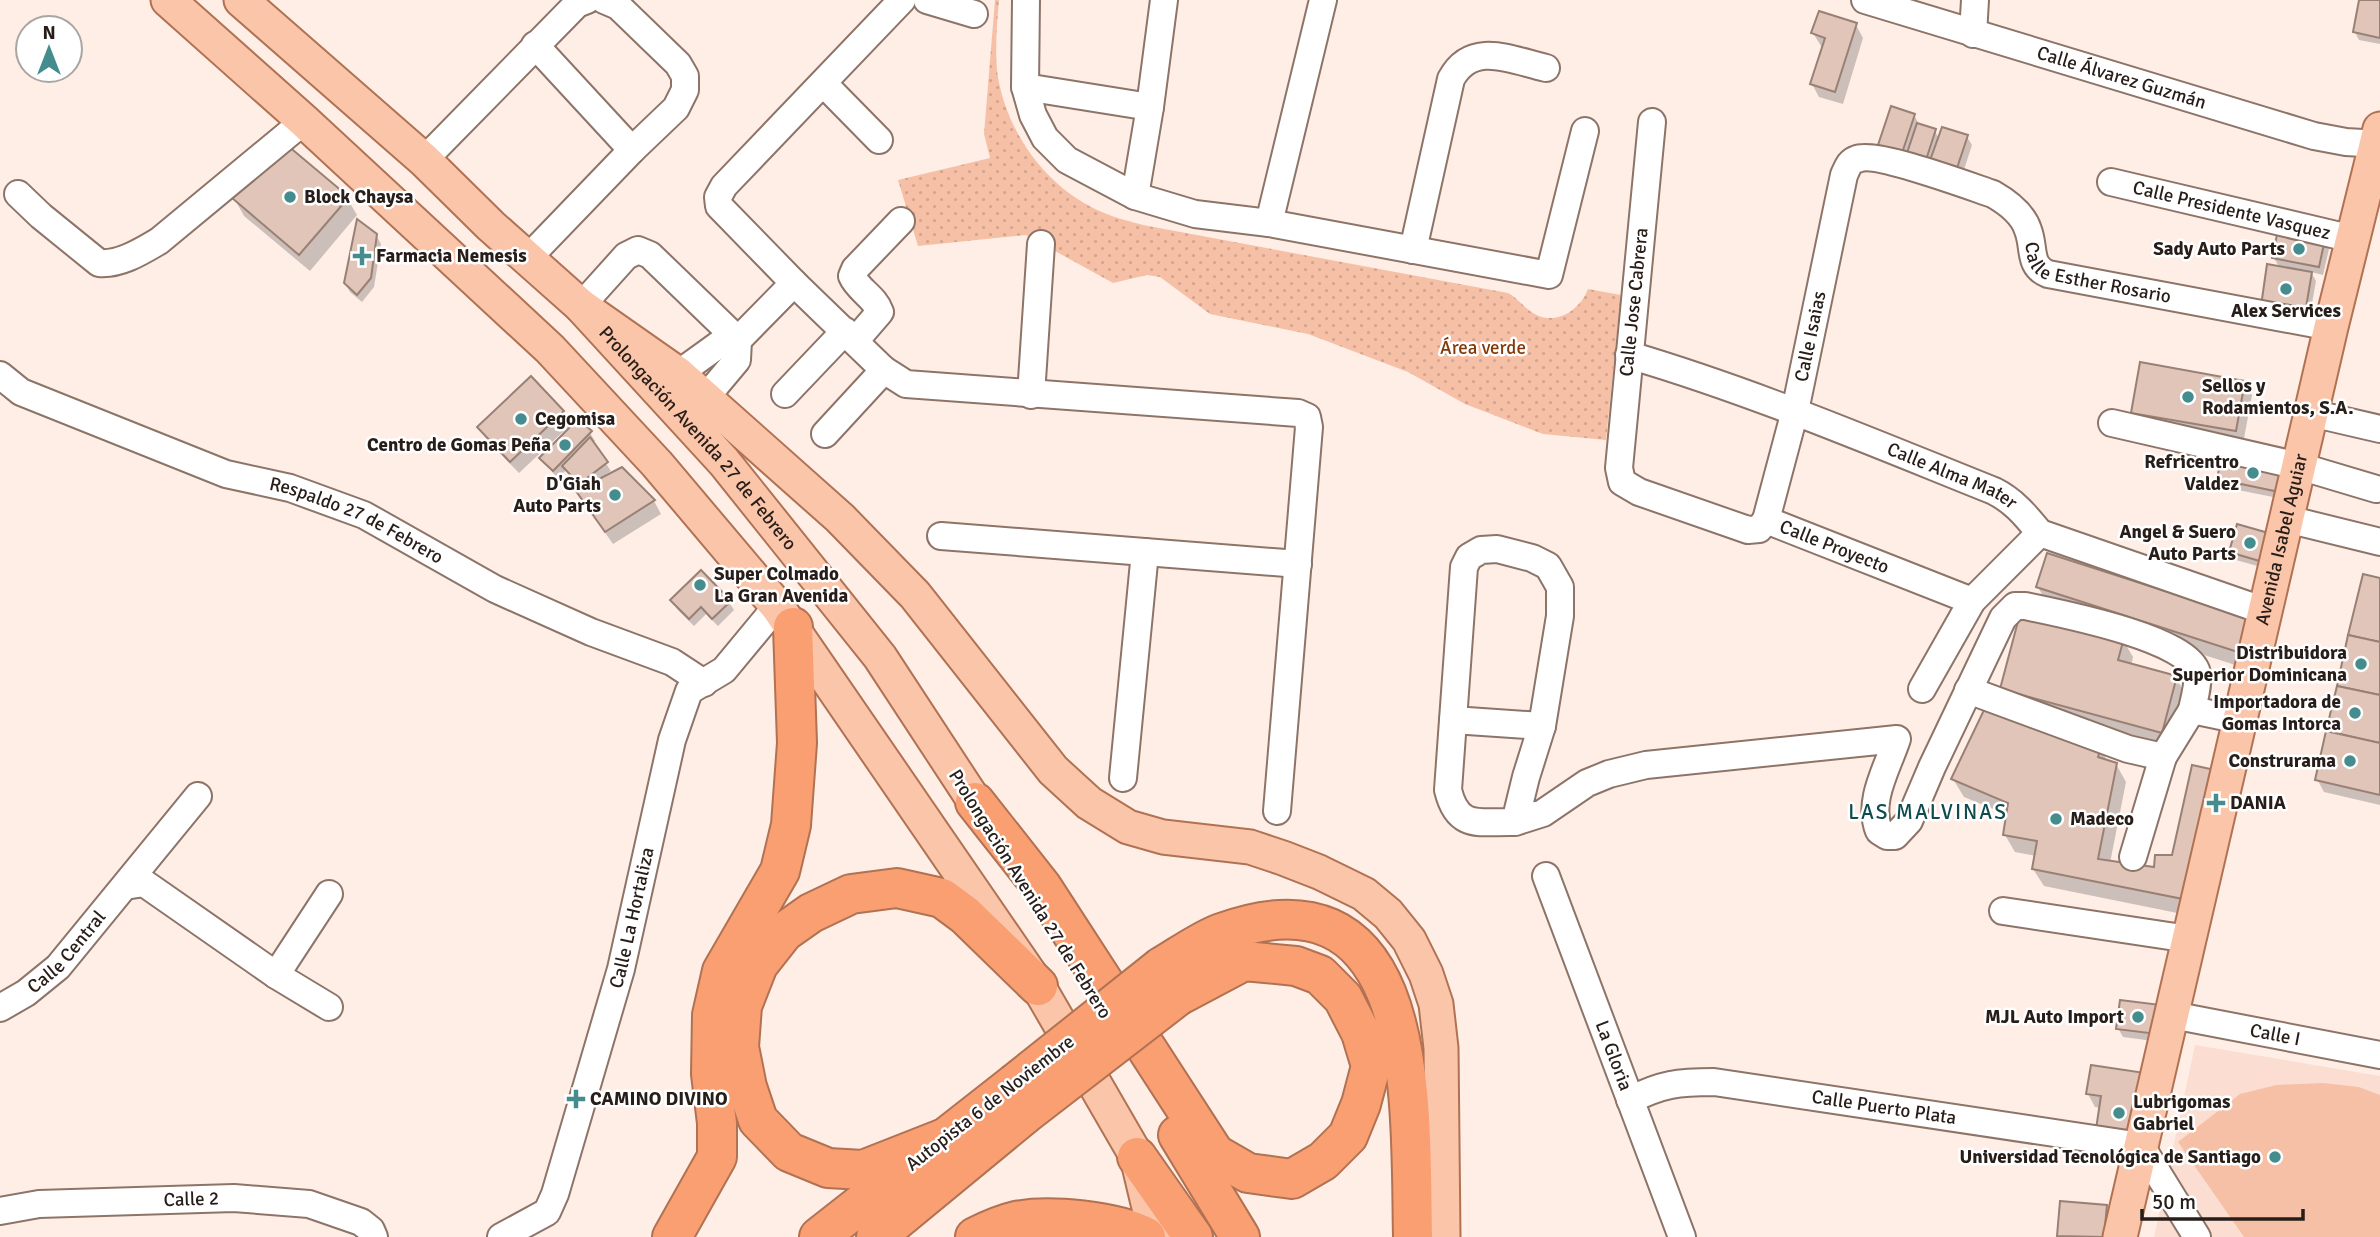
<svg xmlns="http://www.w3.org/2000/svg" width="2380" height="1237" viewBox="0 0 2380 1237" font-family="Signika,sans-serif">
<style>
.built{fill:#fbded1}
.grass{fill:url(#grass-dots)}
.garden{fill:#f6c0a7}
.shadow{fill:#0003}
.building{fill:#e0c5b8;stroke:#998075;stroke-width:2}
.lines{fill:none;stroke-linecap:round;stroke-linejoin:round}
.minor-casing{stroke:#8d7468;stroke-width:30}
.major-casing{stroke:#b07253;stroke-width:37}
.highway-casing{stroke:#b07253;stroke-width:42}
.minor{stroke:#fff;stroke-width:26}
.major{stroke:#fbc5aa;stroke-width:33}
.highway{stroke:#f99f72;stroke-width:38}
.highway-bridge-casing{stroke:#b07253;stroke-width:42;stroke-linecap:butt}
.highway-bridge{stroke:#f99f72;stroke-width:38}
.poi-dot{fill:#448c8d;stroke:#fff;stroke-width:2.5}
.labels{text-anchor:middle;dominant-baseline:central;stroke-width:5;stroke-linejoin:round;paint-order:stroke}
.street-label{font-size:19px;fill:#271d19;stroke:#fff}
.poi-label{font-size:19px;font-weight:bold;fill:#271d19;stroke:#fff;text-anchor:end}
.park-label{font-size:19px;fill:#833807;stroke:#fff}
.neighbourhood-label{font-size:21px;letter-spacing:2px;fill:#0c4c4d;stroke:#fff}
</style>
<defs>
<pattern id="grass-dots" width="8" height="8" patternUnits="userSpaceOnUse" patternTransform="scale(1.75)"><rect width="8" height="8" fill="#f6c0a7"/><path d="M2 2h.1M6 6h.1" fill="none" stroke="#d3a58f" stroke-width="1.8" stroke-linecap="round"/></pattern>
</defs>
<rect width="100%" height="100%" fill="#ffeee6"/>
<polygon class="built" points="2195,1045 2380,1076 2380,1237 2154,1237"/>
<path class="grass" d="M995,0H999C997,23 995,47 997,70C1004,129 1046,189 1102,212C1115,218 1129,221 1143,225L1508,293C1517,298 1522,305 1530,311C1553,328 1579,312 1588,289L1621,295L1606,440L1543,434L1465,404L1408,372L1308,334L1210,314L1160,277L1147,275L1113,283L1026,235L918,246L898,180L990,158L984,134Z"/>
<polygon class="garden" points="2323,1083 2359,1087 2380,1095 2380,1237 2244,1237 2178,1142 2240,1094 2276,1085"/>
<g class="shadow">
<polygon points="2361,0 2380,0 2380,44 2359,40 2355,32"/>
<polygon points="1856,25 1863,38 1843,104 1819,97 1812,84 1824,47 1821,46 1813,33"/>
<polygon points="1914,115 1919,124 1935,131 1939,139 1967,137 1972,145 1960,182 1883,156"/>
<polygon points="234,198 347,198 357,215 310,271 244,216"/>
<polygon points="376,235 381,244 374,287 362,302 350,292 345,283"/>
<polygon points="2324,241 2329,249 2323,275 2311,272 2316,281 2309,320 2274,258"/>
<polygon points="531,379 563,412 572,428 590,433 595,441 592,443 611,471 605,475 606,477 622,469 654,501 661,514 613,544 585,504 583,489 566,470 558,479 542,459 569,430 567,428 519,473 487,440 480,427"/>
<polygon points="2244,382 2252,395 2243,444 2140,425 2133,412"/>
<polygon points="2288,470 2288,500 2223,487 2219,478"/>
<polygon points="2270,535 2268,569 2236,560 2231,552"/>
<polygon points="2380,579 2380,805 2324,792 2317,779"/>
<polygon points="2038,587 2254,621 2254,671 2048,605"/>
<polygon points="672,600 729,602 734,610 718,626 706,614 694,626 677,609"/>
<polygon points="2123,640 2133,657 2131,666 2176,678 2186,695 2171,749 2012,706 2002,689"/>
<polygon points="2100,748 2108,762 2116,764 2126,782 2110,863 2156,869 2157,857 2197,917 2044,886 2033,869 2036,856 2015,852 2005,835 2008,815 1964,797 1953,779"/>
<polygon points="2121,1002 2161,1042 2123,1037 2118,1028"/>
<polygon points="2144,1075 2101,1108 2095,1107 2088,1094"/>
<polygon points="2106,1206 2111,1215 2109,1237 2060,1237"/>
</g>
<g class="building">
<polygon points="2359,0 2380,0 2380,38 2353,32"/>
<polygon points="1819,11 1857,23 1835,92 1810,84 1825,38 1811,33"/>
<polygon points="1891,106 1915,114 1901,156 1877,148"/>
<polygon points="1917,123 1936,129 1925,163 1906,156"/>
<polygon points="1942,127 1968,135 1955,174 1928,166"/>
<polygon points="281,140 349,197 299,255 232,198"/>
<polygon points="357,219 377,234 371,278 357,295 344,283"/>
<polygon points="2278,230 2325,239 2319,267 2272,258"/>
<polygon points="2267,264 2312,272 2305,313 2261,306"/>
<polygon points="2140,362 2245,381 2236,431 2131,413"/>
<polygon points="531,376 564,411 510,462 477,427"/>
<polygon points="578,419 592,431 553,471 539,458"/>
<polygon points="590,437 608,462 579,484 562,466"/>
<polygon points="2222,454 2289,468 2284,493 2217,479"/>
<polygon points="622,467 655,500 605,532 576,491"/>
<polygon points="2237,524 2272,534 2263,562 2229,552"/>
<polygon points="2047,553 2255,620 2244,654 2036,587"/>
<polygon points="701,570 731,601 712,619 701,607 689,619 670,600"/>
<polygon points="2363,574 2380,578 2380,642 2348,635"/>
<polygon points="2021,610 2124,638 2118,660 2177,676 2162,733 2000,689"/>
<polygon points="2348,635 2380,642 2380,695 2337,686"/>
<polygon points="2337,686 2380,695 2380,743 2326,731"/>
<polygon points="1984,710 2101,747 2098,757 2117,763 2098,859 2154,867 2155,855 2172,855 2192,765 2215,770 2188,900 2032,869 2037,841 2003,835 2008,803 1951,779"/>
<polygon points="2326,731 2380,743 2380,795 2315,780"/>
<polygon points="2120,1000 2161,1005 2157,1034 2116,1029"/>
<polygon points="2091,1065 2145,1073 2136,1135 2096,1129 2101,1096 2086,1094"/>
<polygon points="2060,1201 2107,1205 2104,1237 2057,1236"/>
</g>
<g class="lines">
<defs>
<g id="minor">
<polyline points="902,0 724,186 718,197 719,206 794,283 884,370 906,384 1298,413 1307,417 1309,427 1277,811"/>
<polyline points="927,0 974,14"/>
<polyline points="1026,0 1025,87 1033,115 1045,138 1067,160 1135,196 1195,214 1269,223 1549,275 1585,131"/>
<path id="s1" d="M1865,0L2314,136L2346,142L2380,144"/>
<polyline points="1973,34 1975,0"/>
<polyline points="535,45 632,150"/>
<polyline points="823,83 879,140"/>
<polyline points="1025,87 1150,107"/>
<path id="s2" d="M1652,122L1619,468L1622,482L1639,492L1748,530L1759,529L1766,520L1972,601"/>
<polyline points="424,160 577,4 587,0"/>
<path id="s3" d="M2111,182L2353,239"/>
<path d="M18,194L41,216L99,263C120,265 142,251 159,241L304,121"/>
<polyline points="1135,196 1150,107 1164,0"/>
<polyline points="1269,223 1323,0"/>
<path d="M1413,250L1451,79C1472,40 1511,60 1546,68"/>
<polyline points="527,259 632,150 676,108 685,90 685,76 678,64 618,6 604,0"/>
<polyline points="581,306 626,256 638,250 650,255 738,340 737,360 706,397"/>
<path d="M855,341L880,312C875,297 858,290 852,276L855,269L901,221"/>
<path id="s4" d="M1629,355C1754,392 1874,443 1994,491C2014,501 2026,516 2040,533L2265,611"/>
<polyline points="678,374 721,343 738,340 794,283"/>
<path id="s5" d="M0,375L21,392L226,474L290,488L364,515L495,589L591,632L672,662L704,683"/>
<polyline points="785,394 845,331"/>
<polyline points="1031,395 1041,244"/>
<polyline points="2311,413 2380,429"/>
<polyline points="2112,423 2299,466 2376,489"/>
<polyline points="825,434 884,370"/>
<polyline points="2287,519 2380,542"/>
<path id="s6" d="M1766,520L1795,411L1844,175C1847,169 1849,161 1857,159C1875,151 1969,186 1993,194C2007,202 2023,214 2028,230C2035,248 2028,266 2048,274L2331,327"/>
<polyline points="941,536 1298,564"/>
<polyline points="1922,689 1972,601 2040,533"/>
<polyline points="1968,690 2128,749 2163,757 2192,710 2240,720"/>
<polyline points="1453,720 1542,726"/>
<polyline points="1123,778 1145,552"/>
<path d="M1515,822C1480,821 1458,831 1448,790L1464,567L1469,557L1481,550L1497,549L1532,558L1548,566L1560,587V616L1542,726L1526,777L1515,822L1543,813L1587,783L1609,774L1646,765L1897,739C1887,769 1867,801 1879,831L1887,836H1895L1909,821L1932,767L2003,618L2015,606H2025C2058,613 2189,638 2197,673C2199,684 2194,699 2192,710"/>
<polyline points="2133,857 2163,757"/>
<path id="s7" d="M1546,876L1682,1237"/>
<polyline points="125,886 144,883 276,975 329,1007"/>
<polyline points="2003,911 2189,939"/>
<polyline points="276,975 329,894"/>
<path id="s8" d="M0,1008L26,993L58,967L198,796"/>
<path id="s9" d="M2172,1015L2380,1055"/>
<path id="s10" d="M1630,1100C1662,1084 1678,1082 1714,1082L2141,1146L2197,1237"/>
<path id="s11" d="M0,1211L39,1204L234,1198L309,1204L361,1222L371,1230L374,1237"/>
<path id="s12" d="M501,1237L547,1212L555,1194L621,969L672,740L689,691L724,670L777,606"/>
</g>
<g id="major">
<polyline points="168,0 304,121 550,349 657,464 777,606 1038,986 1137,1157 1156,1237"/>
<path id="s13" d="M241,0L424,160L491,226L581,306L724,462L880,657L975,802"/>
<polyline points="581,306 678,374 840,518 915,595 1053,770 1089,803 1128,827 1163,837 1250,847 1283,858 1319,872 1364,894 1388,914 1409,940 1426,974 1436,1004 1441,1048 1443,1237"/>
<path id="s14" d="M2120,1237L2331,327L2380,129"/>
</g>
<g id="highway">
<polyline points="975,802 1042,887 1215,1154 1248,1173 1292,1179 1323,1161 1348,1136 1361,1104 1371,1066 1361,1033 1343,998 1320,975 1296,966 1244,961 1178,996"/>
<path d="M1161,967C1180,956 1200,941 1221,933C1425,859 1410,1110 1413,1237"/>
<polyline points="1178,1135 1240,1237"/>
<polyline points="947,1137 863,1170 828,1168 789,1152 758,1120 747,1087 739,1047 742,1006 758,965 784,932 811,913 851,894 897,888 942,898 965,915 1038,986"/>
<polyline points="1137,1157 1193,1237"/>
<polyline points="672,1237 717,1157 717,1123 711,1074 712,1015 722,971 780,871 791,825 797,743 793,627"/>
<polyline points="819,1237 1014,1084"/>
<polyline points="876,1237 1024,1115"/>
<path d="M975,1237C987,1231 1003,1224 1016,1221C1049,1214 1117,1221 1146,1237"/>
</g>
</defs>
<use href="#minor" class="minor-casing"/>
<use href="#major" class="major-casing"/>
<use href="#highway" class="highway-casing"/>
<use href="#minor" class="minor"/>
<use href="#major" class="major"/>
<use href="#highway" class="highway"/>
<defs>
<g id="highway-bridge">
<polyline points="1014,1084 1161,967"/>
<polyline points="1024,1115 1178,996"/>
</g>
</defs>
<use href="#highway-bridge" class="highway-bridge-casing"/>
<use href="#highway-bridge" class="highway-bridge"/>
</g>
<g class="poi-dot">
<circle cx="290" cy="197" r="7"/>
<circle cx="2299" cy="249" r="7"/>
<path d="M358.5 245.5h7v7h7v7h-7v7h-7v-7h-7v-7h7z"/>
<circle cx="2286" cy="289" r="7"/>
<circle cx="2188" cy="397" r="7"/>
<circle cx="521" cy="419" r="7"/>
<circle cx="565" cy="445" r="7"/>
<circle cx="2253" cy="473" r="7"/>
<circle cx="615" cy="495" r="7"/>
<circle cx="2250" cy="543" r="7"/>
<circle cx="700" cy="585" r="7"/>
<circle cx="2361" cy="664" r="7"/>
<circle cx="2355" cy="713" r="7"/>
<circle cx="2350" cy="761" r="7"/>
<path d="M2212.5 792.5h7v7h7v7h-7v7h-7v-7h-7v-7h7z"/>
<circle cx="2056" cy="819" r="7"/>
<circle cx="2138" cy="1017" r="7"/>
<path d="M572.5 1088.5h7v7h7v7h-7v7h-7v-7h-7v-7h7z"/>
<circle cx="2119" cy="1113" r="7"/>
<circle cx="2275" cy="1157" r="7"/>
</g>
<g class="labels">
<g class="street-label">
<text stroke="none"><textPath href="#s1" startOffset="268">Calle Álvarez Guzmán</textPath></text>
<text stroke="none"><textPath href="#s3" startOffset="124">Calle Presidente Vasquez</textPath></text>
<text stroke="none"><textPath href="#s6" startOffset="662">Calle Esther Rosario</textPath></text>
<text transform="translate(1634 302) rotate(-84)">Calle Jose Cabrera</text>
<text stroke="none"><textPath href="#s6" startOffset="189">Calle Isaias</textPath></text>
<text stroke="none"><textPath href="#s13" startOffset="634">Prolongación Avenida 27 de Febrero</textPath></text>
<text stroke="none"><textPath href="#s4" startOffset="345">Calle Alma Mater</textPath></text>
<text stroke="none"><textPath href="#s5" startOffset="387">Respaldo 27 de Febrero</textPath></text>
<text stroke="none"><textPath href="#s14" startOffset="716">Avenida Isabel Aguiar</textPath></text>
<text stroke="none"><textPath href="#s2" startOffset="593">Calle Proyecto</textPath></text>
<text transform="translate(1030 894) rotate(58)">Prolongación Avenida 27 de Febrero</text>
<text stroke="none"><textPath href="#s12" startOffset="359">Calle La Hortaliza</textPath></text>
<text stroke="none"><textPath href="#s8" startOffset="88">Calle Central</textPath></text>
<text stroke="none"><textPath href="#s9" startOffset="105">Calle I</textPath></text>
<text stroke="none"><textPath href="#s7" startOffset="192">La Gloria</textPath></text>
<text transform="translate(990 1103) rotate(-38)">Autopista 6 de Noviembre</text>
<text stroke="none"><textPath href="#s10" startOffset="259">Calle Puerto Plata</textPath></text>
<text stroke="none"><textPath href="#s11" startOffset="192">Calle 2</textPath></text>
</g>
<g class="poi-label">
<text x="304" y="197" text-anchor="start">Block Chaysa</text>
<text x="2285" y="249">Sady Auto Parts</text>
<text x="376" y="256" text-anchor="start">Farmacia Nemesis</text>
<text x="2286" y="311" text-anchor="middle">Alex Services</text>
<text x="2202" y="386" text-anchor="start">Sellos y<tspan x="2202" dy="22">Rodamientos, S.A.</tspan></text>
<text x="535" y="419" text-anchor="start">Cegomisa</text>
<text x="551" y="445">Centro de Gomas Peña</text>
<text x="2239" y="462">Refricentro<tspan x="2239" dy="22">Valdez</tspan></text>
<text x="601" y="484">D'Giah<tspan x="601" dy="22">Auto Parts</tspan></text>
<text x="2236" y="532">Angel &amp; Suero<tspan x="2236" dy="22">Auto Parts</tspan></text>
<text x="714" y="574" text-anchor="start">Super Colmado<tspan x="714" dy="22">La Gran Avenida</tspan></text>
<text x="2347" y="653">Distribuidora<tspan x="2347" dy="22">Superior Dominicana</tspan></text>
<text x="2341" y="702">Importadora de<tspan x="2341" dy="22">Gomas Intorca</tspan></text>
<text x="2336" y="761">Construrama</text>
<text x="2230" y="803" text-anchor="start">DANIA</text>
<text x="2070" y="819" text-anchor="start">Madeco</text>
<text x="2124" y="1017">MJL Auto Import</text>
<text x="590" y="1099" text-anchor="start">CAMINO DIVINO</text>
<text x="2133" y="1102" text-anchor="start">Lubrigomas<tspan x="2133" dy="22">Gabriel</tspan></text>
<text x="2261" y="1157">Universidad Tecnológica de Santiago</text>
</g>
<g class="park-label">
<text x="1483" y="348">Área verde</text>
</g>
<g class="neighbourhood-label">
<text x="1928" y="812">LAS MALVINAS</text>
</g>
</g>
<g transform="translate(49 49)"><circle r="33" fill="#ffffff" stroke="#a9a5a3" stroke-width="2"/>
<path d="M0-5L12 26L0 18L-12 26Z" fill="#448c8d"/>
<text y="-10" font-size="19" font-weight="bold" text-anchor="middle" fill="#271d19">N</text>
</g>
<path d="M2142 1209v10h161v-10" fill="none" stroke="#271d19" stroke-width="3.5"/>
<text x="2152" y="1209" font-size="21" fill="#271d19" stroke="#ffffff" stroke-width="5" paint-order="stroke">50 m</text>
</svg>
